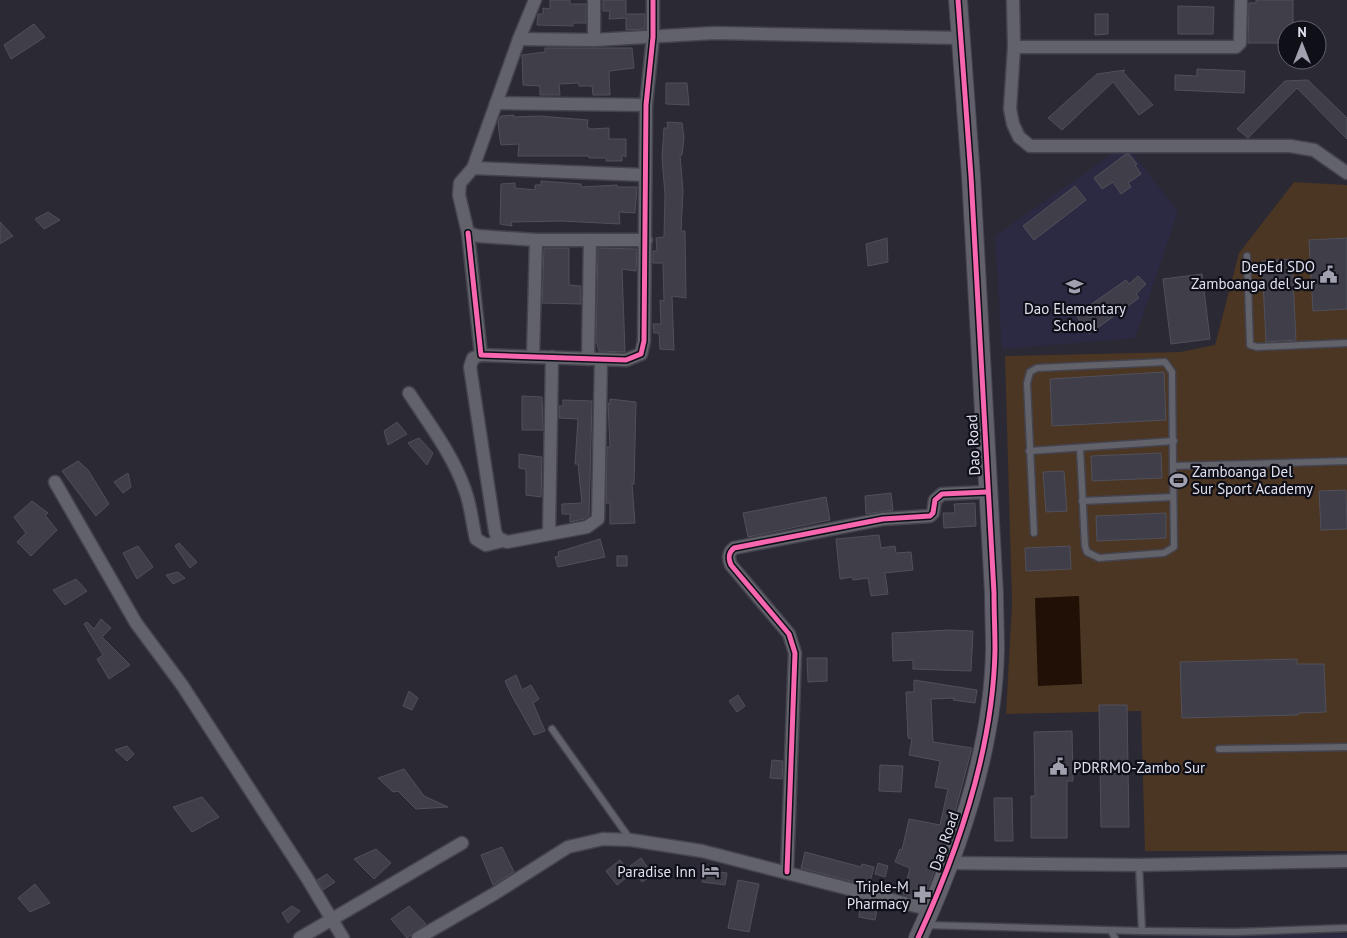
<svg xmlns="http://www.w3.org/2000/svg" width="1347" height="938" viewBox="0 0 1347 938" font-family="'PT Sans',sans-serif">
<style>
.built{fill:#2c2a43}
.green{fill:#4b3523}
.water{fill:#211005}
.building{fill:#3f3e49;stroke:#51505a}
.lines{fill:none;stroke-linecap:round;stroke-linejoin:round}
.lane-casing{stroke:#45444e;stroke-width:9}
.street-casing{stroke:#45444e;stroke-width:15}
.secondary-casing{stroke:#45444e;stroke-width:20}
.lane{stroke:#62626b;stroke-width:6}
.street{stroke:#62626b;stroke-width:12}
.secondary{stroke:#61606b;stroke-width:18}
.cycleway-casing{stroke:#0f0f18;stroke-width:8}
.cycleway{stroke:#f766af;stroke-width:5}
.labels{text-anchor:middle;dominant-baseline:central;stroke-width:4.5;stroke-linejoin:round;paint-order:stroke}
.poi-label{font-size:15px;fill:#e0e0ef;stroke:#0f0f18;text-anchor:end}
.street-label{font-size:15px;fill:#e0e0ef;stroke:#0f0f18}
</style>
<rect width="100%" height="100%" fill="#2a2934"/>
<g class="built">
<polygon points="1126,144 1178,212 1135,338 1002,349 995,236"/>
<polygon points="1347,934 1347,938 1104,937"/>
</g>
<polygon class="green" points="1294,182 1347,185 1347,851 1145,851 1141,711 1006,714 1012,604 1005,356 1180,352 1215,345 1239,253"/>
<polygon class="water" points="1079,596 1082,684 1038,686 1035,598"/>
<g class="building">
<polygon points="550,0 570,0 570,4 586,4 586,23 573,23 573,26 537,25 538,14 543,14 543,8 550,9"/>
<polygon points="603,0 626,0 626,14 645,14 645,29 626,30 626,18 609,19 610,11 603,11"/>
<polygon points="1256,0 1293,0 1293,30 1287,30 1287,43 1248,43 1249,3 1256,3"/>
<polygon points="1178,6 1214,7 1213,34 1178,34"/>
<polygon points="1095,14 1108,14 1108,34 1095,35"/>
<polygon points="34,24 45,37 11,59 4,45"/>
<polygon points="545,48 632,48 634,68 609,71 610,95 593,95 592,86 579,86 579,83 559,84 560,95 540,95 540,86 523,85 522,55 545,52"/>
<polygon points="1197,69 1245,71 1244,93 1175,90 1175,75 1197,76"/>
<polygon points="1125,70 1123,72 1153,105 1139,115 1113,82 1062,130 1048,118 1097,74"/>
<polygon points="1308,80 1347,118 1347,139 1297,88 1248,138 1237,129 1285,81"/>
<polygon points="666,83 687,83 689,105 666,104"/>
<polygon points="514,115 513,117 539,116 588,120 587,127 591,129 609,128 609,139 626,139 626,157 622,155 622,161 606,161 606,158 589,158 589,156 518,156 519,144 501,145 499,132 498,121 501,116"/>
<polygon points="667,122 682,123 684,138 682,155 680,155 683,191 681,231 685,231 686,298 672,296 674,350 660,349 659,333 654,333 653,324 661,324 660,300 664,301 663,263 653,263 653,251 657,251 656,238 664,237 665,194 662,158 664,128 668,128"/>
<polygon points="1126,154 1129,154 1137,164 1135,165 1141,174 1128,183 1131,187 1121,194 1113,182 1102,189 1094,178"/>
<polygon points="541,181 581,184 581,187 617,185 617,187 637,187 635,213 619,212 620,224 562,221 511,222 512,226 500,224 501,184 515,183 515,188 535,190 535,185 541,185"/>
<polygon points="1075,186 1086,200 1034,240 1023,226"/>
<polygon points="48,212 60,220 44,229 35,219"/>
<polygon points="0,222 13,236 0,244"/>
<polygon points="887,238 888,262 868,266 866,244"/>
<polygon points="1347,238 1347,309 1313,311 1309,240"/>
<polygon points="544,248 569,248 569,285 581,286 581,304 542,303"/>
<polygon points="598,248 637,249 636,271 622,269 625,352 599,351 596,340"/>
<polygon points="1292,259 1296,340 1266,342 1262,261"/>
<polygon points="1202,274 1210,339 1171,344 1163,279"/>
<polygon points="1138,276 1146,284 1136,294 1139,298 1089,334 1076,315 1126,280 1129,284"/>
<polygon points="1164,372 1166,420 1052,426 1050,379"/>
<polygon points="522,396 542,397 543,430 522,430"/>
<polygon points="610,399 636,402 634,484 632,484 635,523 610,524 610,503 606,503 607,447 610,447 608,403 610,404"/>
<polygon points="563,400 592,401 589,515 584,519 570,522 570,514 562,514 562,504 582,503 578,464 575,464 578,419 559,418 559,406 563,406"/>
<polygon points="397,422 407,434 388,445 384,431"/>
<polygon points="419,438 433,453 427,465 408,443"/>
<polygon points="1161,453 1162,478 1092,481 1091,456"/>
<polygon points="519,454 542,457 541,497 526,495 526,469 519,468"/>
<polygon points="78,461 88,470 109,504 96,516 62,471"/>
<polygon points="1064,471 1067,511 1046,512 1043,472"/>
<polygon points="128,473 131,487 123,493 114,482"/>
<polygon points="1346,490 1347,529 1321,530 1319,491"/>
<polygon points="891,493 893,510 866,514 865,496"/>
<polygon points="826,497 830,520 748,537 743,513"/>
<polygon points="32,501 48,513 45,515 57,530 31,556 17,542 26,533 14,517"/>
<polygon points="975,503 976,526 944,528 943,513 955,513 954,504"/>
<polygon points="1166,513 1166,538 1097,541 1096,516"/>
<polygon points="879,535 881,548 895,546 896,553 911,552 913,570 885,573 888,594 871,596 868,578 853,580 852,577 840,579 836,539"/>
<polygon points="600,539 605,557 558,567 555,557 559,556 558,552"/>
<polygon points="179,543 197,562 190,568 175,546"/>
<polygon points="138,546 153,567 137,579 123,553"/>
<polygon points="1070,546 1071,569 1026,571 1025,548"/>
<rect x="617" y="556" width="10" height="10"/>
<polygon points="178,572 185,578 173,584 166,575"/>
<polygon points="76,579 87,591 65,605 53,590"/>
<polygon points="101,619 111,628 102,637 130,665 109,679 97,659 103,655 84,624 87,622 94,629"/>
<polygon points="950,630 973,631 971,671 913,669 913,660 893,661 892,633"/>
<polygon points="807,658 827,658 827,681 808,682"/>
<polygon points="1297,659 1297,664 1324,664 1326,712 1298,713 1298,715 1182,718 1180,662"/>
<polygon points="516,675 522,690 531,685 539,699 533,703 545,731 534,735 512,696 505,681"/>
<polygon points="914,680 977,690 975,703 953,700 954,698 931,699 933,742 972,748 950,831 923,900 903,894 910,868 895,862 900,849 902,850 909,819 940,825 948,789 935,787 940,761 909,755 912,739 908,738 906,692 914,692"/>
<polygon points="409,691 418,698 412,710 403,706"/>
<polygon points="738,695 745,706 737,712 729,701"/>
<polygon points="1099,705 1127,705 1129,827 1101,827"/>
<polygon points="1072,731 1073,781 1067,781 1067,838 1031,838 1031,796 1035,796 1034,732"/>
<polygon points="127,746 134,754 127,761 115,750"/>
<polygon points="772,760 783,761 782,779 770,778"/>
<polygon points="880,765 903,766 901,792 879,791"/>
<polygon points="404,769 424,796 448,807 416,809 398,791 393,792 378,778"/>
<polygon points="202,797 219,817 192,832 173,807"/>
<polygon points="994,798 1012,798 1013,841 995,841"/>
<polygon points="502,847 514,872 493,885 481,855"/>
<polygon points="376,849 391,863 374,879 354,859"/>
<polygon points="805,852 861,867 862,864 874,867 869,886 801,868"/>
<polygon points="641,858 653,875 642,882 630,866"/>
<polygon points="620,860 631,874 617,885 606,871"/>
<polygon points="878,863 888,866 885,877 875,874"/>
<polygon points="704,870 727,873 725,885 702,882"/>
<polygon points="327,874 335,882 323,890 317,880"/>
<polygon points="738,880 759,884 749,932 728,928"/>
<polygon points="35,884 50,903 30,912 18,898"/>
<polygon points="292,906 300,911 288,923 282,913"/>
<polygon points="409,906 426,924 407,938 391,919"/>
<polygon points="860,907 877,910 875,920 859,917"/>
</g>
<g class="lines">
<defs>
<g id="lane">
<polyline points="1247,256 1250,345 1257,347 1347,343"/>
<polyline points="1080,448 1085,546 1087,552 1099,558 1164,553 1174,547 1173,466"/>
<polyline points="1029,451 1174,441"/>
<polyline points="1082,501 1173,497"/>
<polyline points="1034,533 1027,383 1030,372 1037,368 1165,362 1172,372 1173,466 1347,461"/>
<polyline points="552,729 630,839"/>
<polyline points="1219,749 1347,747"/>
<polyline points="925,925 1142,931 1139,865"/>
<polyline points="1111,931 1115,938"/>
<polyline points="1142,931 1235,932 1347,928"/>
</g>
<g id="street">
<polyline points="535,0 519,39 473,168 460,183 459,195 468,233 478,236 536,240 646,240"/>
<polyline points="594,0 594,40"/>
<polyline points="1013,0 1014,47 1010,109 1013,124 1019,137 1030,146 1290,146 1314,150 1347,173"/>
<polyline points="519,39 594,40 714,33 961,38"/>
<polyline points="1014,47 1236,47 1240,43 1241,0"/>
<polyline points="496,103 646,105"/>
<polyline points="473,168 644,175"/>
<polyline points="468,233 481,355 626,360 641,354 644,341 646,105 653,37 653,0"/>
<polyline points="481,355 473,358 470,367 495,531 497,537 507,542 587,527 598,519 601,359"/>
<polyline points="533,356 536,240"/>
<polyline points="588,359 590,240"/>
<path d="M409,393C429,424 453,455 465,490C471,506 472,523 476,539L486,545L502,541"/>
<polyline points="55,482 136,623 182,685 307,878 343,938"/>
<polyline points="549,533 552,357"/>
<polyline points="950,863 1139,865 1347,861"/>
<path d="M787,872L795,653L789,634L731,565C728,558 728,553 734,548L883,519L930,516L933,513L935,500L942,494L987,492"/>
<polyline points="300,938 462,843"/>
<polyline points="418,938 494,894 568,847 603,839 631,840 702,851 931,910"/>
</g>
<path id="secondary" d="M918,938C959,849 993,750 995,650C995,631 994,612 994,593L971,176L958,0"/>
</defs>
<use href="#lane" class="lane-casing"/>
<use href="#street" class="street-casing"/>
<use href="#secondary" class="secondary-casing"/>
<use href="#lane" class="lane"/>
<use href="#street" class="street"/>
<use href="#secondary" class="secondary"/>
<defs>
<g id="cycleway">
<polyline points="468,233 481,355 626,360 641,354 644,341 646,105 653,37 653,0"/>
<path d="M787,872L795,653L789,634L731,565C728,558 728,553 734,548L883,519L930,516L933,513L935,500L942,494L987,492"/>
<path d="M918,938C959,849 993,750 995,650C995,631 994,612 994,593L971,176L958,0"/>
</g>
</defs>
<use href="#cycleway" class="cycleway-casing"/>
<use href="#cycleway" class="cycleway"/>
</g>
<defs>
<symbol id="civic-bare" viewBox="-9 -9 18 18"><path d="M-.6-6.5H3V-4.5H.6V-3L4-1V1h2V6H-6V1h2V-1L-.6-3ZM-1.2 2.5V6h2.4V2.5Z" fill="#a0a0ae" stroke="#0f0f18" stroke-width="2.5" paint-order="stroke"/></symbol>
<symbol id="school-bare" viewBox="-9 -9 18 18"><path d="M0-5L7-2L0 1L-7-2ZM-4 1L0 2.5L4 1V4Q0 6-4 4Z" fill="#a0a0ae" stroke="#0f0f18" stroke-width="2.5" paint-order="stroke"/></symbol>
<symbol id="stadium-bare" viewBox="-9 -9 18 18"><path d="M0-5a6.5 5 0 1 0 0 10a6.5 5 0 1 0 0-10ZM-3.5-1.8h7v3.6h-7Z" fill="#a0a0ae" stroke="#0f0f18" stroke-width="2.5" paint-order="stroke"/></symbol>
<symbol id="hotel-bare" viewBox="-9 -9 18 18"><path d="M-6-4.5h1.5V1H6V5H4.5V3h-9V5H-6ZM-4 0a1.8 1.8 0 1 1 3.6 0ZM.5 0V-2.5h3Q6-2.5 6 0Z" fill="#a0a0ae" stroke="#0f0f18" stroke-width="2.5" paint-order="stroke"/></symbol>
<symbol id="pharmacy-bare" viewBox="-9 -9 18 18"><path d="M-2-6h4v4h4v4h-4v4h-4v-4h-4v-4h4Z" fill="#a0a0ae" stroke="#0f0f18" stroke-width="2.5" paint-order="stroke"/></symbol>
</defs>
<g fill-rule="evenodd">
<use href="#civic-bare" x="1316" y="262" width="25" height="25"/>
<use href="#school-bare" x="1062" y="274" width="25" height="25"/>
<use href="#stadium-bare" x="1166" y="468" width="25" height="25"/>
<use href="#civic-bare" x="1046" y="754" width="25" height="25"/>
<use href="#hotel-bare" x="698" y="858" width="25" height="25"/>
<use href="#pharmacy-bare" x="910" y="882" width="25" height="25"/>
</g>
<g class="labels">
<g class="poi-label">
<text x="1315" y="266">DepEd SDO<tspan x="1315" dy="17">Zamboanga del Sur</tspan></text>
<text x="1075" y="308" text-anchor="middle">Dao Elementary<tspan x="1075" dy="17">School</tspan></text>
<text x="1192" y="471" text-anchor="start">Zamboanga Del<tspan x="1192" dy="17">Sur Sport Academy</tspan></text>
<text x="1073" y="767" text-anchor="start">PDRRMO-Zambo Sur</text>
<text x="696" y="871">Paradise Inn</text>
<text x="909" y="886">Triple-M<tspan x="909" dy="17">Pharmacy</tspan></text>
</g>
<g class="street-label">
<text transform="translate(973 445) rotate(-93)">Dao Road</text>
<text transform="translate(944 841) rotate(-71)">Dao Road</text>
</g>
</g>
<g transform="translate(1302 45)"><circle r="24" fill="#0f0f18" stroke="#63636e"/>
<path d="M0-4L9 19L0 12L-9 19Z" fill="#a0a0ae"/>
<text y="-8" font-size="14" font-weight="bold" text-anchor="middle" fill="#e0e0ef">N</text>
</g>
</svg>
